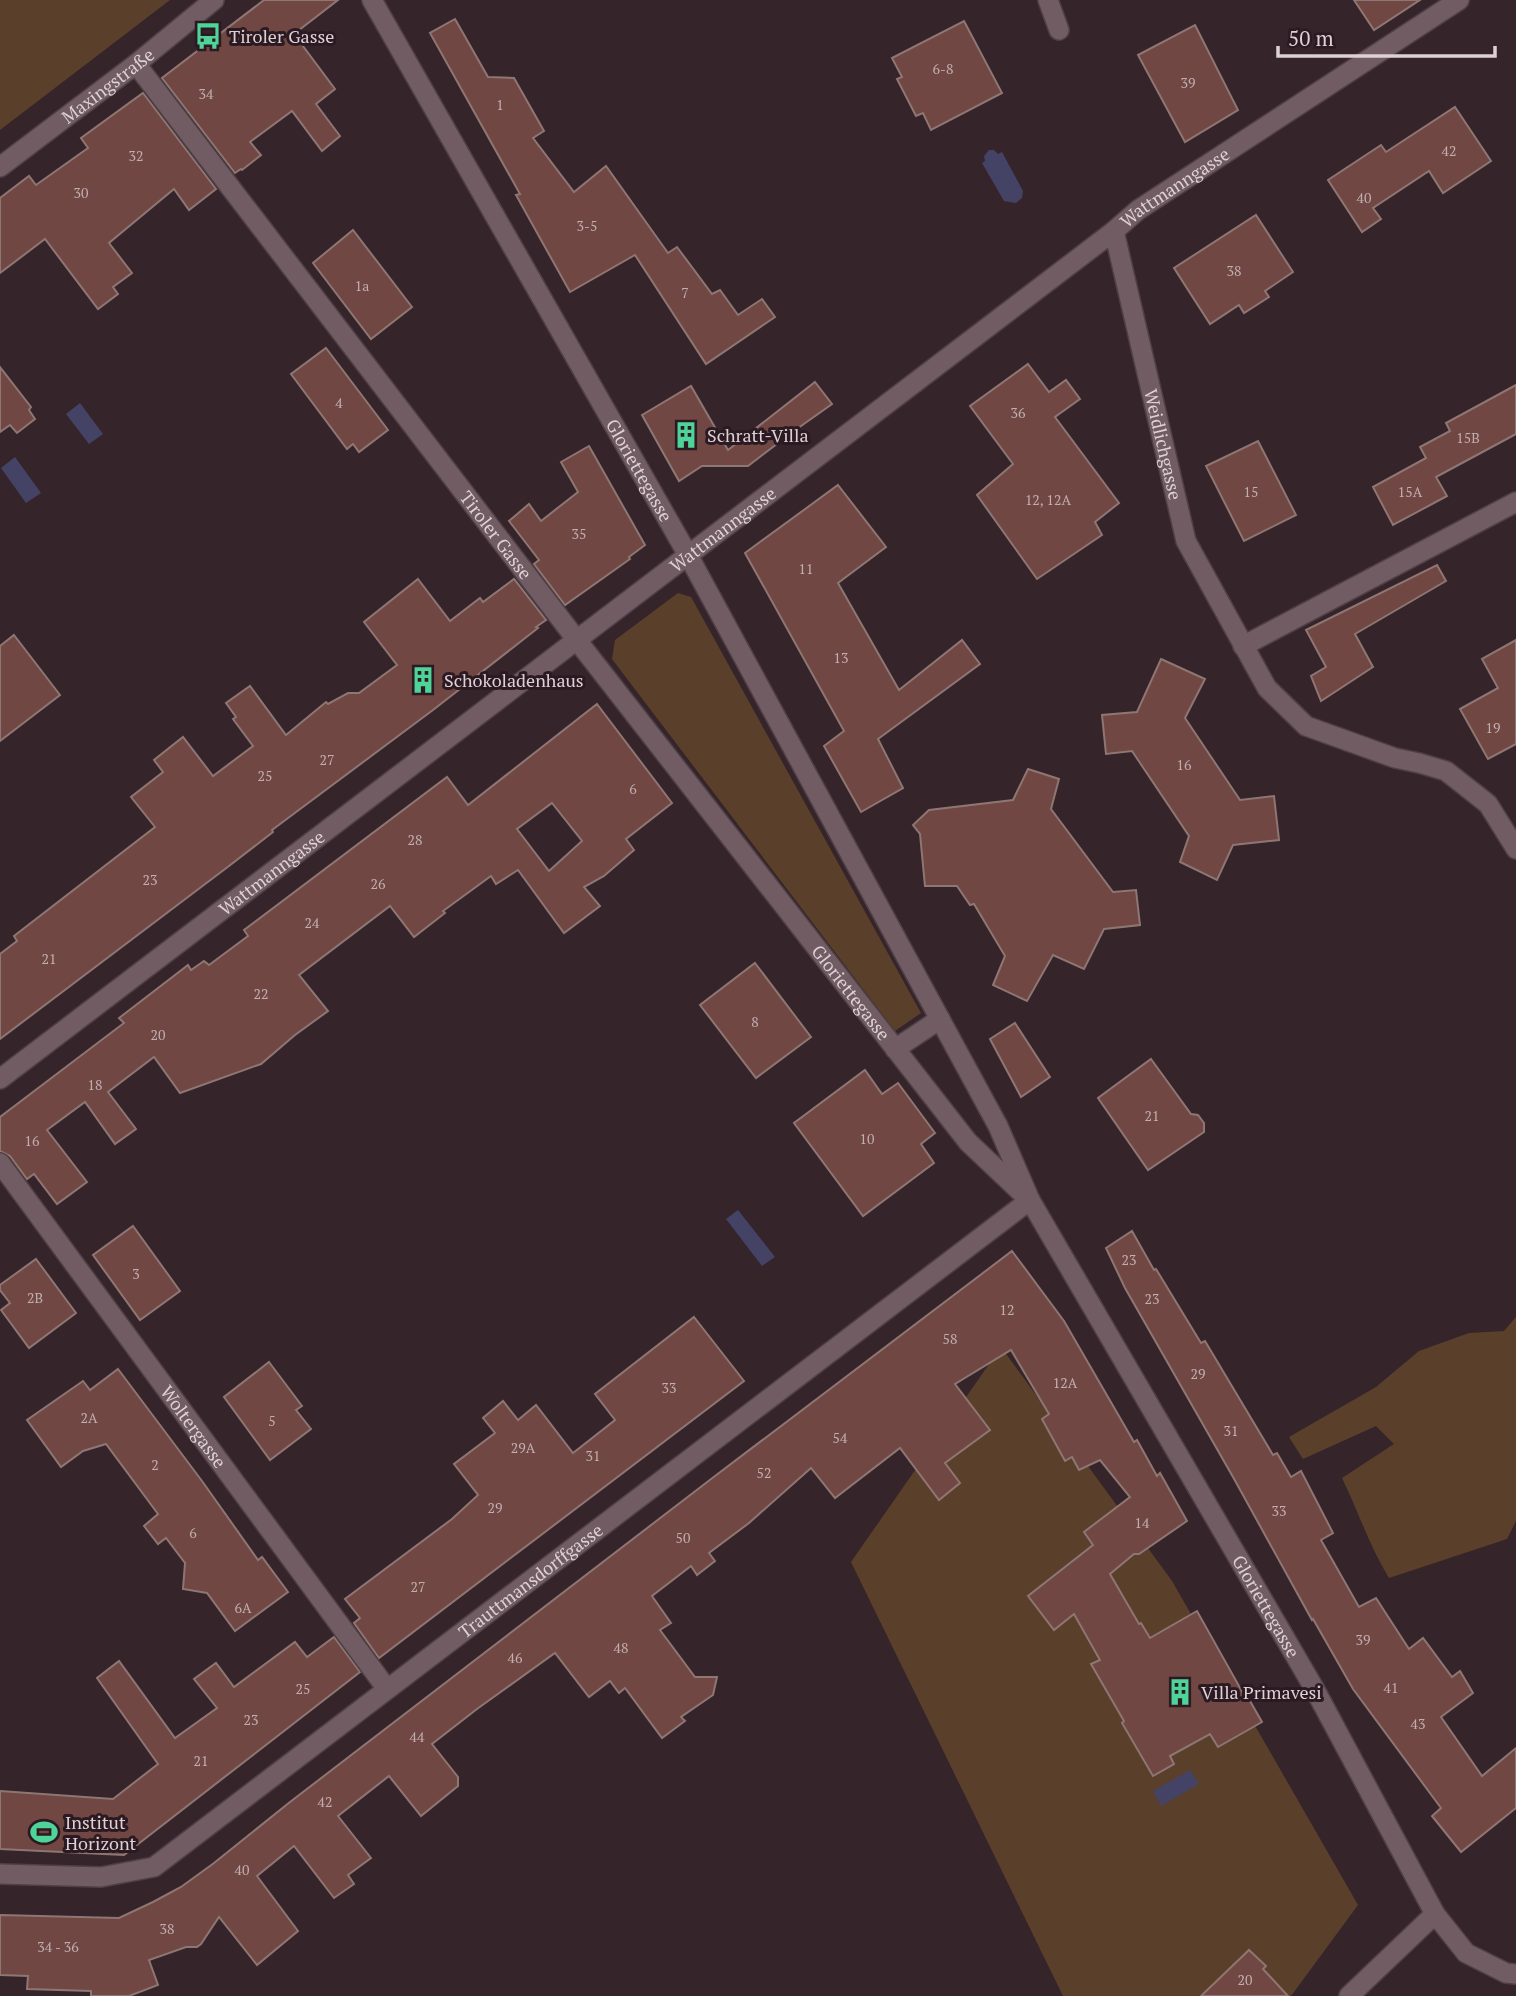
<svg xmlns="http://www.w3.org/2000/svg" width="1516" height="1996" viewBox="0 0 1516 1996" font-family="'PT Serif',serif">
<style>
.green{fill:#5a402b}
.water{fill:#444365}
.building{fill:#704743;stroke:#8e7673;stroke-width:2;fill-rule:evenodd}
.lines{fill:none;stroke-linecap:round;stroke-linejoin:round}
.minor-casing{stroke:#4f4046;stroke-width:22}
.tertiary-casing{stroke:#4f4046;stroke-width:22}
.minor{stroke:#715c64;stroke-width:19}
.tertiary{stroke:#715c64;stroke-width:19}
.labels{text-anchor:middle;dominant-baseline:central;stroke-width:6;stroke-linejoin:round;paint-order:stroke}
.number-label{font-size:14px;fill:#c2aeb0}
.poi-label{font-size:18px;fill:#ddd1d5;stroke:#2c1a22;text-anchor:start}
.street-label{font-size:18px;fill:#ddd1d5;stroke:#2c1a22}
</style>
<rect width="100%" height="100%" fill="#36242b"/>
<g class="green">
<polygon points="0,0 170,0 0,130"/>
<polygon points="678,593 691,597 921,1013 895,1031 612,659 615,640"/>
<path d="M1516,1317V1521L1507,1539L1389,1578C1370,1547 1358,1511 1342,1478L1394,1444L1376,1426L1303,1459L1289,1437L1376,1387L1419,1351L1469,1333L1504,1331Z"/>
<polygon points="1001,1347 1172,1581 1358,1905 1291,1996 1063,1996 851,1562"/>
</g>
<g class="water">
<polygon points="989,150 994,150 998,154 1002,152 1023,191 1022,198 1016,203 1004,201 982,163 985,161 984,156"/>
<polygon points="80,403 103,434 89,444 66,414"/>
<polygon points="15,457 41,493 26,503 1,468"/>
<polygon points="738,1210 775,1257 762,1266 726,1219"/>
<polygon points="1190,1770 1199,1784 1161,1806 1153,1791"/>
</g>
<g class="building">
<polygon points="264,0 338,0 294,34 335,89 316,104 340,136 322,151 292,111 250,142 261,155 242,170 241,169 235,173 162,78"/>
<polygon points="1354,0 1420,0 1374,30"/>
<polygon points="455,19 488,77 514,78 544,131 533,138 574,192 606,166 668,253 677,247 712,294 720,290 738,315 762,299 775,317 706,364 635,255 570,292 516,195 520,194 430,33"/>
<polygon points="964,21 1002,93 931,130 923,113 916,116 897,79 902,77 892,58"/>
<polygon points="1195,25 1238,110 1185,142 1138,55"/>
<polygon points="143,93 216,189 189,210 174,189 109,243 132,273 113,287 118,294 98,309 45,239 0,273 0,198 29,176 36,185 88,148 81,138"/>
<polygon points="1455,107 1491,161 1443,193 1429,171 1373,208 1381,219 1362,232 1328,180 1381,145 1386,152"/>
<polygon points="1256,215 1293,272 1265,291 1269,297 1244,313 1239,305 1210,324 1174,268"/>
<polygon points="353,230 412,307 371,339 313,263"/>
<polygon points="326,348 388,430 359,452 353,444 347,449 291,374"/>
<polygon points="1028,364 1049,392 1066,380 1080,399 1055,417 1119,503 1095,522 1102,535 1037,579 977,495 1013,464 970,406"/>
<polygon points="0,367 31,407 29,410 35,419 17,433 10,425 0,432"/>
<polygon points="815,382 832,404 794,431 748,466 702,466 679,481 642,415 691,386 728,450"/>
<polygon points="1516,385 1516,434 1436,477 1447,496 1393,525 1373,487 1426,458 1420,447 1450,431 1446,423"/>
<polygon points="1258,441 1296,515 1244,541 1206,466"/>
<polygon points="589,446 645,545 629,557 630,559 565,605 534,564 539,560 509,521 529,504 541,521 578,492 561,462"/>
<polygon points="838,485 886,547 838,583 899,690 962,640 980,664 878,739 903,788 861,812 824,746 844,731 745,553"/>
<polygon points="1437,565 1446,581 1355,634 1373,667 1321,701 1311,676 1326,667 1306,630"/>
<polygon points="418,579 450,621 480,598 483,602 514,579 546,620 536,627 538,628 433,710 272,830 273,832 229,866 0,1039 0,954 17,941 14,936 155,827 131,797 163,772 154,760 183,737 213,776 253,746 233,719 236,717 226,703 250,686 286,735 326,702 328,704 348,693 359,693 397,665 364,622"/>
<polygon points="14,635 60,695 0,741 0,646"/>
<polygon points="1516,640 1516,744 1488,759 1460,709 1498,688 1482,659"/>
<polygon points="1161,659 1205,679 1185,718 1240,800 1274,796 1279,840 1233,845 1217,880 1180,862 1189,836 1132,751 1106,754 1102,715 1137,712"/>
<path d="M597,704L672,803L626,839L634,850L604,876L584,887L600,906L564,933L518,870L496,884L491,876L443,911L445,913L414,937L390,906L299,975L328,1011L295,1035L261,1064L180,1093L154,1057L108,1092L136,1129L115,1144L85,1102L47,1130L87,1182L57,1204L34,1174L27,1179L10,1156L0,1151V1117L124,1023L119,1018L188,965L191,970L204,961L209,965L248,936L244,930L447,777L468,805ZM552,803L582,841L549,871L517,829Z"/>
<polygon points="1028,769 1059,779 1051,809 1113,892 1136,890 1140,925 1104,929 1084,969 1053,955 1027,1001 993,985 1005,956 974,904 970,905 957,886 925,886 920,834 913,825 929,810 1013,800"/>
<polygon points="755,963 811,1037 756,1078 700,1005"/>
<polygon points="1015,1023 1050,1077 1021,1097 990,1039"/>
<polygon points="1151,1059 1191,1114 1198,1115 1204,1123 1204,1132 1148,1170 1098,1098"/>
<polygon points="865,1070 882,1094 898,1083 935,1133 921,1144 934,1163 863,1216 794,1123"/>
<polygon points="133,1226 180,1291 140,1320 93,1255"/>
<polygon points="1132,1231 1154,1270 1156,1269 1201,1343 1205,1341 1273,1455 1277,1453 1291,1477 1301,1471 1333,1533 1321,1540 1359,1607 1376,1598 1409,1649 1423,1638 1452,1677 1460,1671 1473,1693 1441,1717 1482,1776 1516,1748 1516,1808 1461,1852 1432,1816 1441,1808 1353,1689 1313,1619 1312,1620 1233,1477 1125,1288 1106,1248"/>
<polygon points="1012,1251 1064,1321 1134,1442 1137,1440 1157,1476 1160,1473 1187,1521 1139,1554 1134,1554 1110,1574 1139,1624 1141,1623 1150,1638 1197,1611 1244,1695 1246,1694 1262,1722 1218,1747 1210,1734 1170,1756 1174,1764 1153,1776 1122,1723 1124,1721 1091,1664 1100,1660 1074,1614 1054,1630 1028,1596 1093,1545 1084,1532 1130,1497 1100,1460 1079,1470 1072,1457 1065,1461 1042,1419 1049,1414 1011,1350 955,1384 990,1430 945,1463 960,1483 939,1500 900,1448 835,1498 811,1468 749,1523 709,1553 715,1561 697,1575 691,1566 652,1596 671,1623 660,1630 695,1677 717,1677 713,1695 681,1717 685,1721 662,1738 625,1688 619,1693 610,1681 589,1697 555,1653 477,1709 432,1744 458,1777 458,1786 421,1816 389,1776 338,1816 371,1858 348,1875 354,1884 334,1898 294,1846 257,1876 298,1931 257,1965 219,1917 201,1944 197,1947 186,1947 149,1960 158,1985 129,1996 91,1996 91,1991 27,1989 28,1976 0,1975 0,1915 119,1918 153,1902 181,1887 214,1863 290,1802 715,1476"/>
<polygon points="36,1259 76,1313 29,1348 1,1310 10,1303 0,1290 0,1285"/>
<polygon points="694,1317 744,1381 379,1658 354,1623 360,1618 345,1599 452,1519 478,1495 454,1464 495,1433 483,1418 503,1401 518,1420 536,1405 573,1453 615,1420 595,1394"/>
<polygon points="269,1362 302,1406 296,1410 311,1429 270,1460 224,1397"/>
<polygon points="118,1369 202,1481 258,1560 262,1557 288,1592 235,1631 207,1593 183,1589 185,1563 166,1538 158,1544 144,1526 158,1514 106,1444 83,1451 61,1467 27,1420 83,1381 90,1390"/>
<polygon points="334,1637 360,1672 124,1855 0,1849 0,1791 113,1799 158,1764 97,1678 119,1661 175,1738 217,1708 194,1679 216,1663 234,1687 295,1642 307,1657"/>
<polygon points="1249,1950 1266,1966 1263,1969 1288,1996 1201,1996"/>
</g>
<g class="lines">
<defs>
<g id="minor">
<path id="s1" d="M372,0L688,555L998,1126L1030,1200L1314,1688L1435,1914L1466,1953L1506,1973L1516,1974"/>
<polyline points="1048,0 1059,30"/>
<path id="s2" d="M136,64L576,639L968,1142L1024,1195"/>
<path id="s3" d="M1114,231L1186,541L1267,688L1306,726L1395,758L1419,763L1446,771L1488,804L1516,849"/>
<polyline points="1243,646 1516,502"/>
<polyline points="895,1049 940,1019"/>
<path id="s4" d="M0,1079L1114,231L1138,210L1459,0"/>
<path id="s5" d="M0,1163L387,1689"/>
<path id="s6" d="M0,1874L101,1877L154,1867L1030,1200"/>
<polyline points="1349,1996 1435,1914"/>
</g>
<g id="tertiary">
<path id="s7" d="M0,167L136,64L214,0"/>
</g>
</defs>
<use href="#minor" class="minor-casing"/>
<use href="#tertiary" class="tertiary-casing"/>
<use href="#minor" class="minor"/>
<use href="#tertiary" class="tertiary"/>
</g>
<defs>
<symbol id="bus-bare" viewBox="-9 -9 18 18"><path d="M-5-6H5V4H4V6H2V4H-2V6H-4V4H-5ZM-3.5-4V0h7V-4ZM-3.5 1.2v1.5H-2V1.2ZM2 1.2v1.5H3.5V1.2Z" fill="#4ed399" stroke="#2c1a22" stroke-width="2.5" paint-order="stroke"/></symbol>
<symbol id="building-bare" viewBox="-9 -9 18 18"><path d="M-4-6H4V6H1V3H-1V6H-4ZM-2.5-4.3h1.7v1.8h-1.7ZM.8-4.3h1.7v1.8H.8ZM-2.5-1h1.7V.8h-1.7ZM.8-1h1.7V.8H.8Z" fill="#4ed399" stroke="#2c1a22" stroke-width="2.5" paint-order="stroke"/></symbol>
<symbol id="stadium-bare" viewBox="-9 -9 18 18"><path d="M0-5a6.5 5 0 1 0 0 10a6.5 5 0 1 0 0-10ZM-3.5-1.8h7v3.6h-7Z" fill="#4ed399" stroke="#2c1a22" stroke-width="2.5" paint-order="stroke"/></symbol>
</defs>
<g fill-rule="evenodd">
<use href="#bus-bare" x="189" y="17" width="38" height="38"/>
<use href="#building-bare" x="667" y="416" width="38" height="38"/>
<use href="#building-bare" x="404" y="661" width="38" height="38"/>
<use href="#building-bare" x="1161" y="1673" width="38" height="38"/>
<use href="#stadium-bare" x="25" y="1813" width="38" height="38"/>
</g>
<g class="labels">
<g class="number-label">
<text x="943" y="68">6-8</text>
<text x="1188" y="82">39</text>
<text x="206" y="93">34</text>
<text x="500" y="104">1</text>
<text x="1449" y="150">42</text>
<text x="136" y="155">32</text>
<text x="81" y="192">30</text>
<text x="1364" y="197">40</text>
<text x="587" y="225">3-5</text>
<text x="1234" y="270">38</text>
<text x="362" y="285">1a</text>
<text x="685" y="292">7</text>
<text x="339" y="402">4</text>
<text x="1018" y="412">36</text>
<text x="1468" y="437">15B</text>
<text x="1251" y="491">15</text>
<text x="1410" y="491">15A</text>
<text x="1048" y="499">12, 12A</text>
<text x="579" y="533">35</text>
<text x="806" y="568">11</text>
<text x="841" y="657">13</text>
<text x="1493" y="727">19</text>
<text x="327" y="759">27</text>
<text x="1184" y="764">16</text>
<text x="265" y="775">25</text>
<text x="633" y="788">6</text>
<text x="415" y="839">28</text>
<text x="150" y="879">23</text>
<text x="378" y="883">26</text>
<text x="312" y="922">24</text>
<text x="49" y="958">21</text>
<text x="261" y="993">22</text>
<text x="755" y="1021">8</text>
<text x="158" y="1034">20</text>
<text x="95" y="1084">18</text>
<text x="1152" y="1115">21</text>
<text x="867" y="1138">10</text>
<text x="32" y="1140">16</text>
<text x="1129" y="1259">23</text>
<text x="136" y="1273">3</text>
<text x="35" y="1297">2B</text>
<text x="1152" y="1298">23</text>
<text x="1007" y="1309">12</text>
<text x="950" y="1338">58</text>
<text x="1198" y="1373">29</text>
<text x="1065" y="1382">12A</text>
<text x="669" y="1387">33</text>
<text x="89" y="1417">2A</text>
<text x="272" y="1420">5</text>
<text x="1231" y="1430">31</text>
<text x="840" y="1437">54</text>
<text x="523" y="1447">29A</text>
<text x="593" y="1455">31</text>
<text x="155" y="1464">2</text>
<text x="764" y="1472">52</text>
<text x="495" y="1507">29</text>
<text x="1279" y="1510">33</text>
<text x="1142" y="1522">14</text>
<text x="193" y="1532">6</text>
<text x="683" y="1537">50</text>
<text x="418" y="1586">27</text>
<text x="243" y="1607">6A</text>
<text x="1363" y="1639">39</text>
<text x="621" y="1647">48</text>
<text x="515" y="1657">46</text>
<text x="1391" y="1687">41</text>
<text x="303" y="1688">25</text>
<text x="251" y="1719">23</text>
<text x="1418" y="1723">43</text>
<text x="417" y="1736">44</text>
<text x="201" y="1760">21</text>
<text x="325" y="1801">42</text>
<text x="242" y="1869">40</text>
<text x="167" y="1928">38</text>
<text x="58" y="1946">34 - 36</text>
<text x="1245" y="1979">20</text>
</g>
<g class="poi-label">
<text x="229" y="36">Tiroler Gasse</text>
<text x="707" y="435">Schratt-Villa</text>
<text x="444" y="680">Schokoladenhaus</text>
<text x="1201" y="1692">Villa Primavesi</text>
<text x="65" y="1822">Institut<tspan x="65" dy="21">Horizont</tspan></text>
</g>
<g class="street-label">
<text stroke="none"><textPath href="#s7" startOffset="135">Maxingstraße</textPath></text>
<text stroke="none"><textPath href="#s4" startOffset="1475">Wattmanngasse</textPath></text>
<text stroke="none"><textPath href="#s3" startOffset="219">Weidlichgasse</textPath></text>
<text stroke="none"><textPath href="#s1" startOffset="541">Gloriettegasse</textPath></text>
<text stroke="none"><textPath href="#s4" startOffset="908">Wattmanngasse</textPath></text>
<text stroke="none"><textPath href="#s2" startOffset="593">Tiroler Gasse</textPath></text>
<text stroke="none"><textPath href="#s4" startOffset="341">Wattmanngasse</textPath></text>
<text stroke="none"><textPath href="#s2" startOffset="1172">Gloriettegasse</textPath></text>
<text stroke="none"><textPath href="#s5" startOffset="327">Woltergasse</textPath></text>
<text stroke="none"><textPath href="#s6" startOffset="628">Trauttmansdorffgasse</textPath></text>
<text stroke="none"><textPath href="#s1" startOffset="1839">Gloriettegasse</textPath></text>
</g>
</g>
<path d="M1278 46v10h217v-10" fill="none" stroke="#ddd1d5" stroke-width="3.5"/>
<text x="1288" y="46" font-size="21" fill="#ddd1d5" stroke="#2c1a22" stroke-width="5" paint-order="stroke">50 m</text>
</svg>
